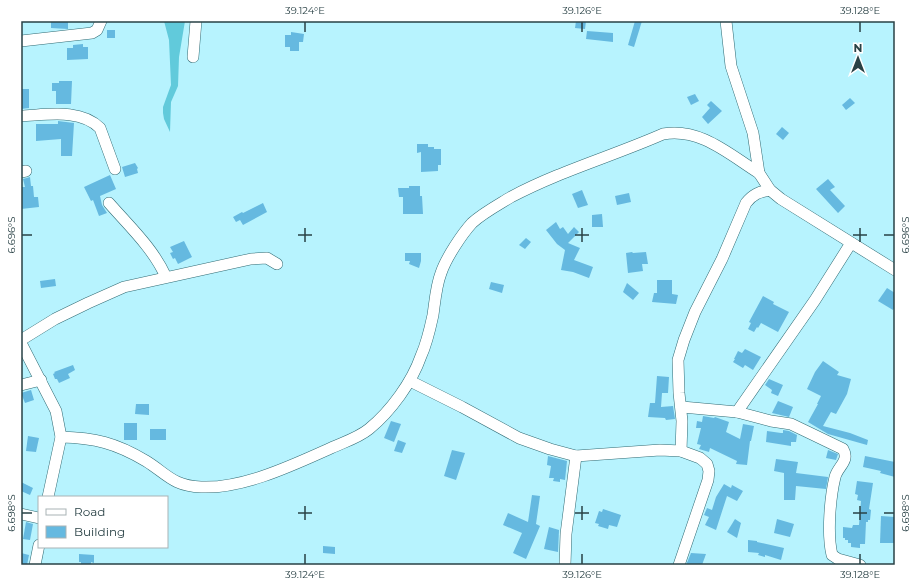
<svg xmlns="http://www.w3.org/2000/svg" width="916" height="586" viewBox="0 0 916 586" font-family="Montserrat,sans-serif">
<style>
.water{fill:#61cadb}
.building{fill:#65b9e0}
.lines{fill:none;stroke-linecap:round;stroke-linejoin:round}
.minor-casing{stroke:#316b74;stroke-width:12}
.minor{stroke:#fff;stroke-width:11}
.ticks{fill:none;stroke:#294145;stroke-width:1.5}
.neatline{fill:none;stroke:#294145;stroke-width:1.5}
.ticks-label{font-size:10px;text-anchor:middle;fill:#294145}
</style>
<rect width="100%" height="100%" fill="#b7f3fe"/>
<polygon class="water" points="164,21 185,21 179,57 178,86 171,102 170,132 164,119 163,113 163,107 171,85 169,40"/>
<g class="building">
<polygon points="51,21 68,21 68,29 51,28"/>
<polygon points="576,21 586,21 585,29 575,28"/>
<polygon points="635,21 642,21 634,47 628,45"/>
<rect x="107" y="30" width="8" height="8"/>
<polygon points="587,31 613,33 613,42 586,39"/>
<polygon points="291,32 304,34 303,42 299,42 299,51 290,51 290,47 285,47 285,35 291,35"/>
<polygon points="83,44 83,47 88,47 88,59 67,60 67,48 73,48 73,45"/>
<polygon points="59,81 72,81 71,104 56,104 56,91 52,91 52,83 59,83"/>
<polygon points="21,89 29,89 29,108 21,109"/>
<polygon points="695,94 699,101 691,105 687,97"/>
<polygon points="850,98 855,103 846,110 842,105"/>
<polygon points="711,101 722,111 708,124 702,117 710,108 707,105"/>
<polygon points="58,121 74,123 72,156 61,156 61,139 36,141 36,124 58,124"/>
<polygon points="782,127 789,133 783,140 776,134"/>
<polygon points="417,144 428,144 428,147 434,147 434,149 441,149 441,165 438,165 438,171 421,172 421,152 417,153"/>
<polygon points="135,163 138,168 137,169 138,173 125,177 122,167"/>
<polygon points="110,175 116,189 100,196 102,205 107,213 99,216 93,200 91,201 84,187"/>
<polygon points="30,177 31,186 33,186 34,197 38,197 39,207 21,209 21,187 25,187 23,179"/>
<polygon points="828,179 835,187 830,190 845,206 838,213 816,189"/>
<polygon points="409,186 420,186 420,196 422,196 423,214 403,214 403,197 399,197 398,188 409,188"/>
<polygon points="582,190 588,205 578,208 572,194"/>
<polygon points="629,193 631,202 617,205 615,196"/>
<polygon points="263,203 267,212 243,225 240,220 236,222 233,217 242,212 243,213"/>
<polygon points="602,214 603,227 592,227 592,215"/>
<polygon points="556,222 560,229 563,227 568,234 574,227 579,232 568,243 580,248 574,260 593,267 589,278 573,272 561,270 565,250 557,244 546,230"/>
<polygon points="526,238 531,242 525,249 519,245"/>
<polygon points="184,241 192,257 178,264 175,258 173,259 170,253 173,252 170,247"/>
<polygon points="632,252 633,253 646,252 648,264 642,264 643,271 628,273 626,253"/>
<polygon points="405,253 421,253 421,261 419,268 409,264 410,261 405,261"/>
<polygon points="55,279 56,286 41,288 40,281"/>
<polygon points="657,280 672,280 672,294 678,295 676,304 652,302 654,293 657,293"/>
<polygon points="491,282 504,285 502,293 489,289"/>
<polygon points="627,283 639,293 633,300 623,292"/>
<polygon points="887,288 895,293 895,307 893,310 878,301"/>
<polygon points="763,296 774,302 773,304 789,312 778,332 761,323 758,328 757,327 754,332 748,329 751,323 749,322"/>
<polygon points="745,349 761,357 753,370 745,365 743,368 733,362 735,359 734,359 738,351 742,353"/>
<polygon points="823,361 839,372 837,375 851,379 847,394 836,414 831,412 823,426 850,433 868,440 867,445 828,434 808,422 818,404 817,404 821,396 807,389 815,372"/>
<polygon points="73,365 75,370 68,374 70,378 59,383 57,379 55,379 53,374 55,373 54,372"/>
<polygon points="657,376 669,377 668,393 662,393 661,407 673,406 675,419 666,420 665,418 648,417 650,403 655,403"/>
<polygon points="769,379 783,385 778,396 771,393 772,390 765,385"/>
<polygon points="31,390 34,400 25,403 21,393"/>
<polygon points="778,401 793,407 789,417 772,413"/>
<polygon points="136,404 149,404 149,415 135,414"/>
<polygon points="703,416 714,418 715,417 729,422 726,432 740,439 743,424 754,426 751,441 750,441 747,465 736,464 737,461 710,448 709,452 699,449 701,445 697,444 701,428 696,428 697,421 702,422"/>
<polygon points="391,421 401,424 394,442 384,438"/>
<rect x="124" y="423" width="13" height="17"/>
<rect x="150" y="429" width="16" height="11"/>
<polygon points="783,430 789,431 797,435 796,442 791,442 791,446 766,442 767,431 781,433 783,433"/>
<polygon points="28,436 39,438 36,452 26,451"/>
<polygon points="398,440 406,443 402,453 394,451"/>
<polygon points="452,450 465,453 456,480 444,476"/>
<polygon points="828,450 838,454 836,460 826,458"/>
<polygon points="548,456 567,461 565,480 560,479 560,482 553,481 554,478 549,478 551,466 547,465"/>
<polygon points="865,456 895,462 895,477 880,473 881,471 863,467"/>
<polygon points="776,459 798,462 796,473 828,477 826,489 796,486 795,500 784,500 784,473 774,471"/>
<polygon points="857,481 873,483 869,509 871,510 870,520 868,520 868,522 866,522 865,544 860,544 860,548 851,547 851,543 848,543 848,540 845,540 845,538 843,538 843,527 852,528 853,525 859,525 861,501 857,500 858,495 855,494"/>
<polygon points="21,482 33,488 30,495 21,491"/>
<polygon points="724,484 731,488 732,485 743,491 737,501 727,496 716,530 705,525 709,517 704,515 707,508 712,510 716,497"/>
<polygon points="532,495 540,496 536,524 540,526 526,559 513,553 522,533 503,525 508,513 528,522"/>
<polygon points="603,509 621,515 617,527 609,525 608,529 598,526 599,524 595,523 599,511 602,512"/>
<polygon points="881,516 895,517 895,543 880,543"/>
<polygon points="735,519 741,523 737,538 727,532"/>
<polygon points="777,519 794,524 790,537 774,533"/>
<polygon points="26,522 33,524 30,540 23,539"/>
<polygon points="549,527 559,530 558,552 544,549"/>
<polygon points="748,540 757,541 757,542 784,548 781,560 765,555 765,557 758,555 759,553 748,552"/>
<polygon points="323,546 335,547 335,554 323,553"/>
<polygon points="21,553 29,555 27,565 21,565"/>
<polygon points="691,553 706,554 702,565 686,565"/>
<polygon points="79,554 94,555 94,563 91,562 91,565 81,565 81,562 79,562"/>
</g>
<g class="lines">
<defs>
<g id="minor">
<polyline points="726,21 731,66 753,133 759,173 770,190 781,199 895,270"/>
<polyline points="21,41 92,33 97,30 101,21"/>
<polyline points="193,57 196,21"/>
<path d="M21,116C46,115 80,108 100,128L115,169"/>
<polyline points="21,172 26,171"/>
<path d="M109,203C129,226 153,248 166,277"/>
<polyline points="21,340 55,319 88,303 124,287 251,259 267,258 277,264"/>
<polyline points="21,343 56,411 61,437 48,497"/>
<polyline points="410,381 462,407 519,438 550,449 576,456 660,450 681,451 700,458 707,464 709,471 708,480 679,565"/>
<polyline points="21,385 41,380"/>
<path d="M682,407L737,412L771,421L791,424L843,449C850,461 838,466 835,477C830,498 827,534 832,555L838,559L860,565"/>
<polyline points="737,412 815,300 851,243"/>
<path d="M61,437C95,438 116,443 146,461C167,474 173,486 201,487C243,489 293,465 331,448C344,442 358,438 369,429C391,411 412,382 421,356C427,343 430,329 433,315C435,301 436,286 441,273C446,258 462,234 472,223C483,213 498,205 511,197C560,171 613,156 663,134C700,127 730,155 759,173"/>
<path d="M681,451L682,421L679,393L678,360L684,340L695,312L722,259L746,203C753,194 759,192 770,190"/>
<polyline points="21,514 39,518"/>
<polyline points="35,565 39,545"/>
<polyline points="565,565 566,534 576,456"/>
</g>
</defs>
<use href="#minor" class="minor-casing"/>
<use href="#minor" class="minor"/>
</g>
<path class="ticks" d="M305,22V32M582,22V32M860,22V32M305,228V242M582,228V242M860,228V242M22,235H32M298,235H312M575,235H589M853,235H867M884,235H894M305,506V520M582,506V520M860,506V520M22,513H32M298,513H312M575,513H589M853,513H867M884,513H894M305,554V564M582,554V564M860,554V564"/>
<rect width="916" height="586" fill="none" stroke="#ffffff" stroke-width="44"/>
<rect x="38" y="496" width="130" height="52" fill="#ffffff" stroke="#a9b3b5"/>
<rect x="46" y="509" width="20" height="6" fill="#ffffff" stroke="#a9b3b5"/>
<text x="74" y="516" font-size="12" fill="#294145">Road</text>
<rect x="46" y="526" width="20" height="12" fill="#65b9e0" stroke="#a9b3b5"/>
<text x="74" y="536" font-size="12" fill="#294145">Building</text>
<g transform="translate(858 58)" stroke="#ffffff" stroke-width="3" paint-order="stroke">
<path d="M0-3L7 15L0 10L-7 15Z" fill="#294145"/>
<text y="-6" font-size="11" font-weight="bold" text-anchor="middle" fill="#294145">N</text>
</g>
<rect x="22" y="22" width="872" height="542" class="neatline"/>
<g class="ticks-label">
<text x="305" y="14">39.124°E</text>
<text x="582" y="14">39.126°E</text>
<text x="860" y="14">39.128°E</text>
<text transform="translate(11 235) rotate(-90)" y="4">6.696°S</text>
<text transform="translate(905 235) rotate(-90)" y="4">6.696°S</text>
<text transform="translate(11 513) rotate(-90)" y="4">6.698°S</text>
<text transform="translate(905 513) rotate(-90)" y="4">6.698°S</text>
<text x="305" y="578">39.124°E</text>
<text x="582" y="578">39.126°E</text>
<text x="860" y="578">39.128°E</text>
</g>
</svg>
